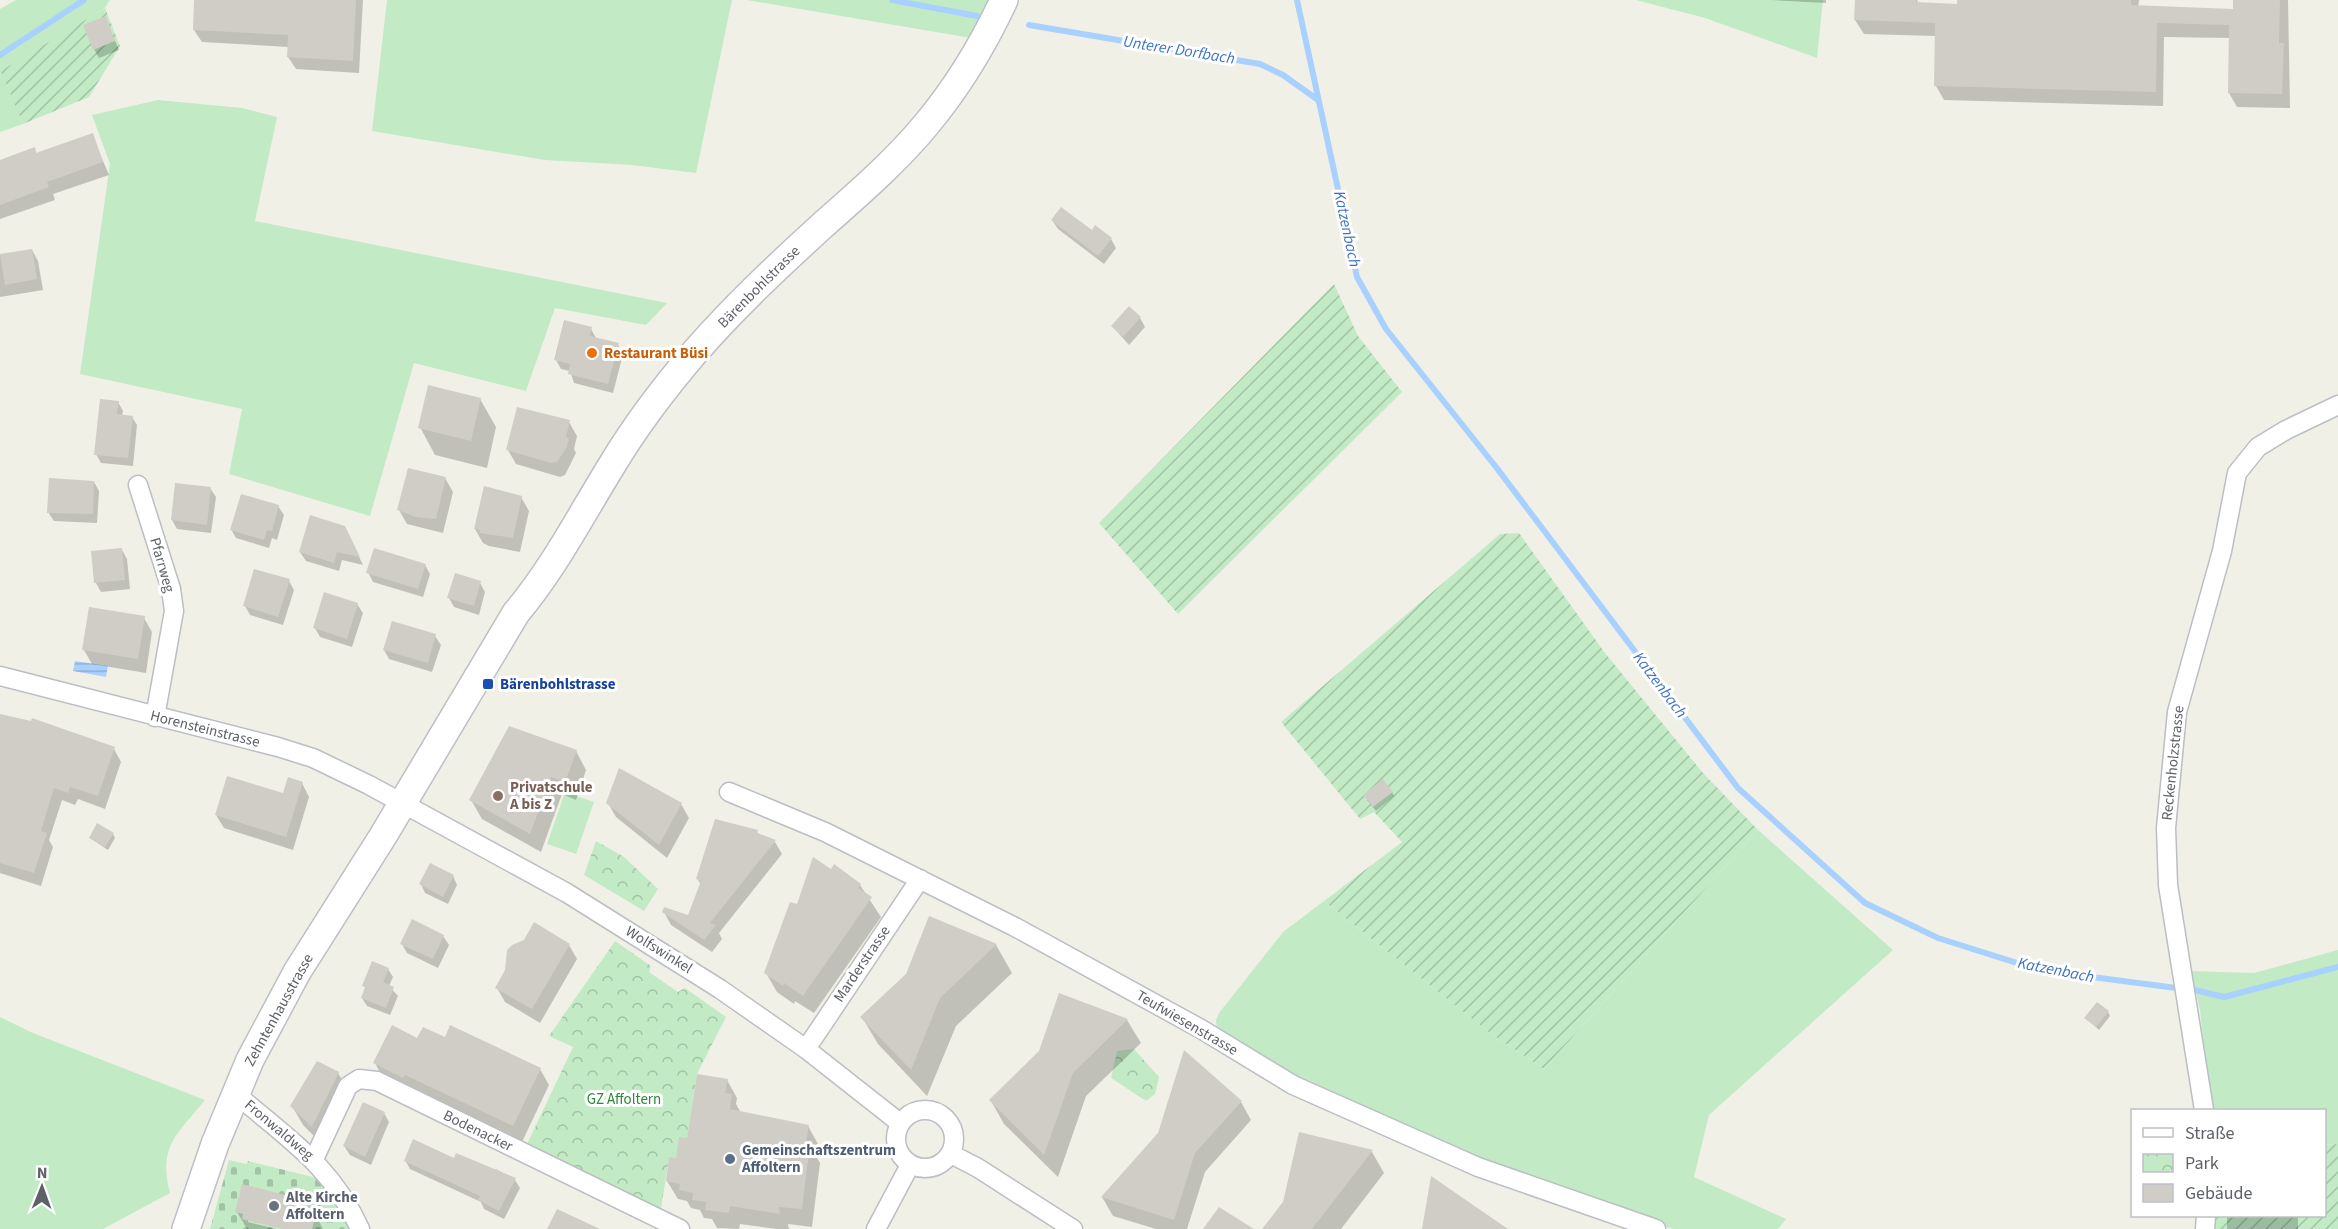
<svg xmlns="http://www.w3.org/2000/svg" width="2338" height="1229" viewBox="0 0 2338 1229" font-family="'Source Sans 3',sans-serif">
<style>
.grass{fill:#c2ebc5}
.cemetery{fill:url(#cemetery-stones)}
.park{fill:url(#park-crowns)}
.garden{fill:url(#garden-furrows)}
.water{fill:url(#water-rules)}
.shadow{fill:#0003}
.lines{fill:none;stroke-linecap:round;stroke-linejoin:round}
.stream{stroke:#a9d1ff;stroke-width:6}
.building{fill:#cfcdc6}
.street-casing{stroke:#bbbec3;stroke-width:21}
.secondary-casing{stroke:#bcbfc5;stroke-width:30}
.street{stroke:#fff;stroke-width:18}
.secondary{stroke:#fff;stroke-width:27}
.food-dot{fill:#e8710a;stroke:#fff;stroke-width:2}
.transit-dot{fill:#1a4fb4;stroke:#fff;stroke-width:2}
.education-dot{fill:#8d6e63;stroke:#fff;stroke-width:2}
.service-dot{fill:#5c6f8a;stroke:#fff;stroke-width:2}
.worship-dot{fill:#6b7280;stroke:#fff;stroke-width:2}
.labels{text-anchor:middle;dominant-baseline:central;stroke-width:6;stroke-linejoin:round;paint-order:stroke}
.street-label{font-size:15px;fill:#5e6268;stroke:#fff}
.food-label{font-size:15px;font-weight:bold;fill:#c56008;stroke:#fff;text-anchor:start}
.transit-label{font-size:15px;font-weight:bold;fill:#164399;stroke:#fff;text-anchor:start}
.education-label{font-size:15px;font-weight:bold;fill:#785e54;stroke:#fff;text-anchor:start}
.park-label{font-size:15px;fill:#2e873a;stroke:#fff}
.service-label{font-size:15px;font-weight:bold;fill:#4e5e75;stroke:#fff;text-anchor:start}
.worship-label{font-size:15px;font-weight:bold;fill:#5b616d;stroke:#fff;text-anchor:start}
.water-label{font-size:16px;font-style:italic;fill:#3d73c6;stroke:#fff}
</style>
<defs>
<pattern id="cemetery-stones" width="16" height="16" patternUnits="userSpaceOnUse" patternTransform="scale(1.5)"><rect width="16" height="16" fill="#c2ebc5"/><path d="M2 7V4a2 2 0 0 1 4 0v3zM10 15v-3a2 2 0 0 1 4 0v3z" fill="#a1c2a4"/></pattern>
<pattern id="park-crowns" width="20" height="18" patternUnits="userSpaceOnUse" patternTransform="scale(1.5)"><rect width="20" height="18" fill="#c2ebc5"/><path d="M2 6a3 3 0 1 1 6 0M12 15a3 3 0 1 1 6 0" fill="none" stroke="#a1c2a4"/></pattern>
<pattern id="garden-furrows" width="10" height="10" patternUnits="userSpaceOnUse" patternTransform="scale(1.5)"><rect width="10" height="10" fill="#c2ebc5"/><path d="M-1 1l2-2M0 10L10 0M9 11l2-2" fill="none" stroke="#a1c2a4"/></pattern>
<pattern id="water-rules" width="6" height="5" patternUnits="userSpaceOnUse" patternTransform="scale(1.5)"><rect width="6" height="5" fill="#a9d1ff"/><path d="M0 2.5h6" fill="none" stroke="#8dadd2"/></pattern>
</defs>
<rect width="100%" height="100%" fill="#f1f0e7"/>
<g class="grass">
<polygon points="16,0 110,0 105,8 2,71 23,124 0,132 0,9"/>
<polygon points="387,0 732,0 696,173 632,165 545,160 372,131"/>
<polygon points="747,0 989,0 971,38"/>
<polygon points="1636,0 1823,0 1817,58 1705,18"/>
<polygon points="158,100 242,108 277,117 255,221 667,303 646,325 555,308 526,391 414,363 370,516 229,474 242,409 80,374 110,164 92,115"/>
<polygon points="565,792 594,802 576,854 547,844"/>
<polygon points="1758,830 1893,950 1709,1115 1694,1177 1786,1219 1778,1229 1673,1229 1477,1161 1332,1098 1217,1033 1216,1020 1219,1013 1283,932 1324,901 1490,1033 1544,1069"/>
<polygon points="2338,950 2338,1144 2325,1145 2324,1110 2210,1110 2200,1010 2191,971 2254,973"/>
<path d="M0,1017L33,1033L205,1100C177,1135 158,1145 170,1193L103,1229H0Z"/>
</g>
<polygon class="cemetery" points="229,1160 247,1164 248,1161 321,1179 352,1229 210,1229"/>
<g class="park">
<polygon points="596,841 624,857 658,889 644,911 584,875"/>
<polygon points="615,941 651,966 649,972 678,992 685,988 726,1017 697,1074 687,1138 676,1158 669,1158 661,1209 527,1144 573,1047 549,1036"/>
<polygon points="1134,1049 1159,1077 1155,1094 1146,1101 1111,1078 1117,1051"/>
</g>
<g class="garden">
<polygon points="105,8 120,46 89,97 23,124 1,71"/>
<polygon points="1334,284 1358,336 1402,392 1178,614 1099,523"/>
<polygon points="1519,533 1605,653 1703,773 1758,830 1544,1069 1490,1033 1324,901 1402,842 1374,812 1360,819 1281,722 1500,534"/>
<polygon points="2338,1144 2338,1229 2210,1229 2213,1216 2324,1216 2325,1145"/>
</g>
<polygon class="water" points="75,661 108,666 106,677 73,671"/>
<g class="shadow">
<polygon points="196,0 363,0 359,73 296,69 288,57 289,47 202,42 194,30"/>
<polygon points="1771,0 1826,0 1826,3"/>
<polygon points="1856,0 1917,0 1919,4 1959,5 1959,0 2139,0 2138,7 2235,10 2235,0 2288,0 2290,108 2237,107 2229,93 2230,38 2164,37 2163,106 1944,100 1936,86 1936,36 1864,34 1855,20"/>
<polygon points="105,18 119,50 99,58 94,49"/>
<polygon points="92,135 109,175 53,194 55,200 0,219 0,161 34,149 37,154"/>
<polygon points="1052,220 1111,239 1116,248 1104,264 1058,229"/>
<polygon points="32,250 38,261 43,290 0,297 0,255"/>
<polygon points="1140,318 1145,327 1129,345 1113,327"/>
<polygon points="591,329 596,338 618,345 623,354 613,393 574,383 570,371 561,369 556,360"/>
<polygon points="480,399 496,427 487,468 435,455 420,427"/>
<polygon points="118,402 123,411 122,416 132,417 137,425 133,466 101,463 96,454"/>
<polygon points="569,422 577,436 574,449 576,453 565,475 560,477 516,464 508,450"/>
<polygon points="445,478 453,492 443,533 407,524 399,510"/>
<polygon points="94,482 99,491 97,523 54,521 48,512"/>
<polygon points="210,488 216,497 211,533 177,529 172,520"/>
<polygon points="521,497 529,511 520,552 489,546 483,543 475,529"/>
<polygon points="278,506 284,515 277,540 272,538 269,548 236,538 231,529"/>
<polygon points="349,536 363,565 342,560 339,571 306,561 300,552"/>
<polygon points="122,550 127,559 130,589 101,592 96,583 93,552"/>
<polygon points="425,565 430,574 423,597 373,582 368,572"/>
<polygon points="289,581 294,590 283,625 250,615 245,606"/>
<polygon points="480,583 485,592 479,615 454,607 449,598"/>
<polygon points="357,604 363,613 352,647 320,637 315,628"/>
<polygon points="144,618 152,632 146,673 92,664 84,650"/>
<polygon points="435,636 441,645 432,672 389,659 384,650"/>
<polygon points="0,715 114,749 121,762 105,809 78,799 75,805 62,800 49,840 53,847 41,886 0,873"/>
<polygon points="576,751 586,770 576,800 562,794 541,852 482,819 471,800"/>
<polygon points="302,783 309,797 293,850 224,828 216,815 284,794"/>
<polygon points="1392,792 1394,796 1376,811 1367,800"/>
<polygon points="608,803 681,804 689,818 667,858 616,817"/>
<polygon points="757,832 760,836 775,842 782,854 719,933 722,939 712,952 671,925 664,912 689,917 701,885 697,878"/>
<polygon points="113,834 115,838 108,850 90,838"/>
<polygon points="831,871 860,885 881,917 814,1013 795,1001 794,1004 777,992 766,973 798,906"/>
<polygon points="453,876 457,885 448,904 425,893 421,884"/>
<polygon points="930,918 996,945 1012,973 956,1026 927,1096 878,1044 862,1017 907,975"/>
<polygon points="443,936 449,945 438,968 407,953 402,944"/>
<polygon points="569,945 577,959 540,1023 505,1002 497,988"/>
<polygon points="388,969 393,977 389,986 398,996 390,1015 367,1006 362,998 366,989 364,985"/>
<polygon points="1060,995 1127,1020 1141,1043 1086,1096 1058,1177 1004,1124 991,1101 1040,1052"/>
<polygon points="2108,1012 2110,1016 2099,1030 2086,1018"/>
<polygon points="445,1039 540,1069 549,1085 522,1142 414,1090 384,1080 375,1063 418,1040"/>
<polygon points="338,1073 349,1092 323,1145 303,1125 292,1106"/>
<polygon points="727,1080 737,1098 736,1104 741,1113 808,1126 818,1144 816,1156 820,1163 812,1227 788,1224 789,1229 776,1229 740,1224 739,1229 717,1228 712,1219 704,1218 700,1210 691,1208 687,1201 678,1199 667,1181 688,1140"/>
<polygon points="1241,1102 1251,1120 1205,1172 1187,1229 1156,1229 1113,1216 1102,1197"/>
<polygon points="384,1113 389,1122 371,1165 350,1155 344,1146"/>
<polygon points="1300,1133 1372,1152 1384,1173 1341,1229 1263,1229 1284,1202"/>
<polygon points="405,1160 455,1160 494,1172 496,1169 515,1180 520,1188 504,1219 484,1209 481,1202 410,1169"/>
<polygon points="237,1212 315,1214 323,1229 288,1229 248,1219 248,1222 276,1229 247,1229"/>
<rect x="2227" y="1216" width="71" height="13"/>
</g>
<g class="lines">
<g class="stream">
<polyline points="892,0 977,16"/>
<polyline points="1297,0 1357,277 1386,329 1496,467 1738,788 1865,903 1938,938 2039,970 2199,991 2224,997 2338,967"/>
<polyline points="1029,25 1260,64 1283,75 1318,100"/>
<polyline points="0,55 84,0"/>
</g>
</g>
<g class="building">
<polygon points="194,0 356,0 353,61 287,57 288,35 193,30"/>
<polygon points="1855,0 1916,0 1916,2 1957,4 1957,0 2131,0 2131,5 2233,9 2233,0 2280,0 2279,43 2284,43 2282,94 2228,93 2229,25 2157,23 2156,92 1934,86 1935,23 1854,20"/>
<polygon points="106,16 115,41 93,50 83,25"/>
<polygon points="93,133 103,162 47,182 49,187 0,205 0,160 35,147 36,153"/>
<polygon points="1061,207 1092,230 1095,225 1112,238 1098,256 1051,220"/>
<polygon points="32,249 37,279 5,285 0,254"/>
<polygon points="1129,306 1141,317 1123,337 1111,326"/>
<polygon points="564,320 592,327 590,336 619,343 608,384 568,374 570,364 554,360"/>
<polygon points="428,385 481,398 471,441 418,428"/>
<polygon points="100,399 119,401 117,414 133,416 128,458 94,455"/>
<polygon points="517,407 570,420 566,437 569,438 567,447 557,462 551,463 506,450"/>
<polygon points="408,468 446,477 436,519 416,517 397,510"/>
<polygon points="49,478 94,481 93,514 47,513"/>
<polygon points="175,483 211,487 207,525 171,520"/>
<polygon points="484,486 522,496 513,538 479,533 480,530 474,529"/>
<polygon points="241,494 279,505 272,531 267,530 264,540 230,530"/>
<polygon points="310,515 345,526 360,557 337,552 334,563 299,552"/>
<polygon points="122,548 125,580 94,583 91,551"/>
<polygon points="374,548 426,564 418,589 366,573"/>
<polygon points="254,569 290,579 278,617 243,606"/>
<polygon points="455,573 481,581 474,606 447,598"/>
<polygon points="324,592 358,603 347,639 313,628"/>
<polygon points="89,607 145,616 138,659 82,650"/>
<polygon points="392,621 436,634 428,663 383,650"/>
<polygon points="0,714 31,721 32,718 115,747 98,796 70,787 68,793 54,788 41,831 47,833 34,873 0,863"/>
<polygon points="509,726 577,750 565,782 551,777 530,834 469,800"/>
<polygon points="619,768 682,803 659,845 606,803"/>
<polygon points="227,776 283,793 288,777 303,782 286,837 215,815"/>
<polygon points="1383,779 1393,792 1373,807 1363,795"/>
<polygon points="715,819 758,830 757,833 776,840 710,923 716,925 704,940 662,912 664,907 688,915 701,881 696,879"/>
<polygon points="97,823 114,833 105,847 89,838"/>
<polygon points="813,857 831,869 834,864 861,884 858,888 872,897 803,996 784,983 783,986 764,973 790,902 797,904"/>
<polygon points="430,863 454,875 443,897 419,884"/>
<polygon points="929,916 997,944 940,998 911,1070 860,1017 906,974"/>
<polygon points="412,919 444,935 433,959 400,944"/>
<polygon points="534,922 570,944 532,1009 495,988 505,970 507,950 512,945 524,940"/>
<polygon points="372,961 389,968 383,982 394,987 386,1008 361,998 365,987 362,986"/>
<polygon points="1059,993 1128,1019 1073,1073 1044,1155 989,1100 1039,1051"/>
<polygon points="2097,1002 2109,1011 2096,1027 2084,1018"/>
<polygon points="392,1025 417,1038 423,1027 445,1037 450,1025 541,1068 513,1126 405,1075 403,1078 373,1063"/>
<polygon points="1184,1050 1242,1101 1195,1153 1174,1220 1101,1197 1158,1133"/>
<polygon points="317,1061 339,1072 312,1127 290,1106"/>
<polygon points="697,1074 728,1079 725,1093 732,1094 730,1109 809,1125 806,1143 810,1143 802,1209 779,1207 780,1214 730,1206 729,1213 705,1210 706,1202 692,1200 693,1193 679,1190 680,1184 666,1181 669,1157 676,1158 679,1137 687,1138"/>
<polygon points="363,1102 385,1112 365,1157 343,1146"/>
<polygon points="1299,1132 1373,1150 1312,1229 1262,1229 1283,1202"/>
<polygon points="413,1139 454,1158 456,1153 516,1178 499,1211 478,1200 480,1196 404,1161"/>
<polygon points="1431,1176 1508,1229 1422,1229"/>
<polygon points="242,1184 308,1201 316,1214 312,1229 282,1229 242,1219 243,1214 235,1212"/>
<polygon points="1219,1207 1254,1229 1203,1229"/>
<polygon points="557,1209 600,1229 547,1229"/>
</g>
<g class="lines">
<defs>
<g id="street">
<polyline points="138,485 171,589 174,611 155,717"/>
<polyline points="0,676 278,747 313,758 369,785 567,893 720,989 806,1049 900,1123"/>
<polyline points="729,792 825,832 1015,927 1201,1029 1293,1085 1478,1167 1656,1229"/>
<polyline points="806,1049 920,879"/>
<path d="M235,1093C286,1138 331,1164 360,1229"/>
<circle cx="925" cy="1139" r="29"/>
<polyline points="2204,1110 2168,885 2166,828 2177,712 2222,551 2237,473 2258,447 2286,430 2338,405"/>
<polyline points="951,1154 978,1168 1073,1229"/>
<polyline points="314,1159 348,1086 359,1079 377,1081 680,1229"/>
<polyline points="876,1229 910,1165"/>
<polyline points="2205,1229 2206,1216"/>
</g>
<path id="secondary" d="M186,1229L215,1144L250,1060L297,972L383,836L516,613C554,568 581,515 612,465C636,425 665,387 695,352C735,306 779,265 824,224C859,193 895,162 925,126C957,88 983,45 1004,0"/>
</defs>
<use href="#street" class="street-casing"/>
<use href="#secondary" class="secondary-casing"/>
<use href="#street" class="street"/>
<use href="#secondary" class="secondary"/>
</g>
<circle class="food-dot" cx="592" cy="353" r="6"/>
<rect class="transit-dot" x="482" y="678" width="12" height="12" rx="3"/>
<circle class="education-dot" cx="498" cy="796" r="6"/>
<circle class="service-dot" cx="730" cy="1159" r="6"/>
<circle class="worship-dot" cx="274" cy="1206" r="6"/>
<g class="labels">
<g class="street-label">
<text transform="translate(759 287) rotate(-45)">Bärenbohlstrasse</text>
<text transform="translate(162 565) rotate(74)">Pfarrweg</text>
<text transform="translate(205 729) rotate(14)">Horensteinstrasse</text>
<text transform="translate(2173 763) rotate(-84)">Reckenholzstrasse</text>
<text transform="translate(659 950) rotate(32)">Wolfswinkel</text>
<text transform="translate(862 964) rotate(-56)">Marderstrasse</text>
<text transform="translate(279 1010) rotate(-61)">Zehntenhausstrasse</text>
<text transform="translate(1187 1023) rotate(30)">Teufwiesenstrasse</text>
<text transform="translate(279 1130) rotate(40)">Fronwaldweg</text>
<text transform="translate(478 1131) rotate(26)">Bodenacker</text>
</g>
<g class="food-label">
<text x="604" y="353">Restaurant Büsi</text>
</g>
<g class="transit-label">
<text x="500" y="684">Bärenbohlstrasse</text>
</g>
<g class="education-label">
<text x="510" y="787">Privatschule<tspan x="510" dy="17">A bis Z</tspan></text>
</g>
<g class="park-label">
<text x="624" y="1099">GZ Affoltern</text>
</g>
<g class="service-label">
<text x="742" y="1150">Gemeinschaftszentrum<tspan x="742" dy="17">Affoltern</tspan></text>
</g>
<g class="worship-label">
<text x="286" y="1197">Alte Kirche<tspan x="286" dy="17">Affoltern</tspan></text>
</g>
<g class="water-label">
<text transform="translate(1179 50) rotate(9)">Unterer Dorfbach</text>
<text transform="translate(1347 229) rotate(78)">Katzenbach</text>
<text transform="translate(1660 685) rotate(53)">Katzenbach</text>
<text transform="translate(2056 970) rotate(11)">Katzenbach</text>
</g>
</g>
<rect x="2131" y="1109" width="195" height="108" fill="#ffffff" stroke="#bfc0c3" stroke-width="1.5"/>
<rect x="2143" y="1128" width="30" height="9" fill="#ffffff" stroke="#bfc0c3" stroke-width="1.5"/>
<text x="2185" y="1139" font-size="18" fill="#5e6268">Straße</text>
<rect x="2143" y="1154" width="30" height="18" fill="url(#park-crowns)" stroke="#bfc0c3" stroke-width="1.5"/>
<text x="2185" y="1169" font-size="18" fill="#5e6268">Park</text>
<rect x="2143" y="1184" width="30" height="18" fill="#cfcdc6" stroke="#bfc0c3" stroke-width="1.5"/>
<text x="2185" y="1199" font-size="18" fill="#5e6268">Gebäude</text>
<g transform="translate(42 1187) rotate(1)" stroke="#ffffff" stroke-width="4.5" paint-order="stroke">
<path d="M0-4.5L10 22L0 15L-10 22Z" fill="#5e6268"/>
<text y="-9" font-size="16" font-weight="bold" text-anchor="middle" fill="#5e6268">N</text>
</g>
</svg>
